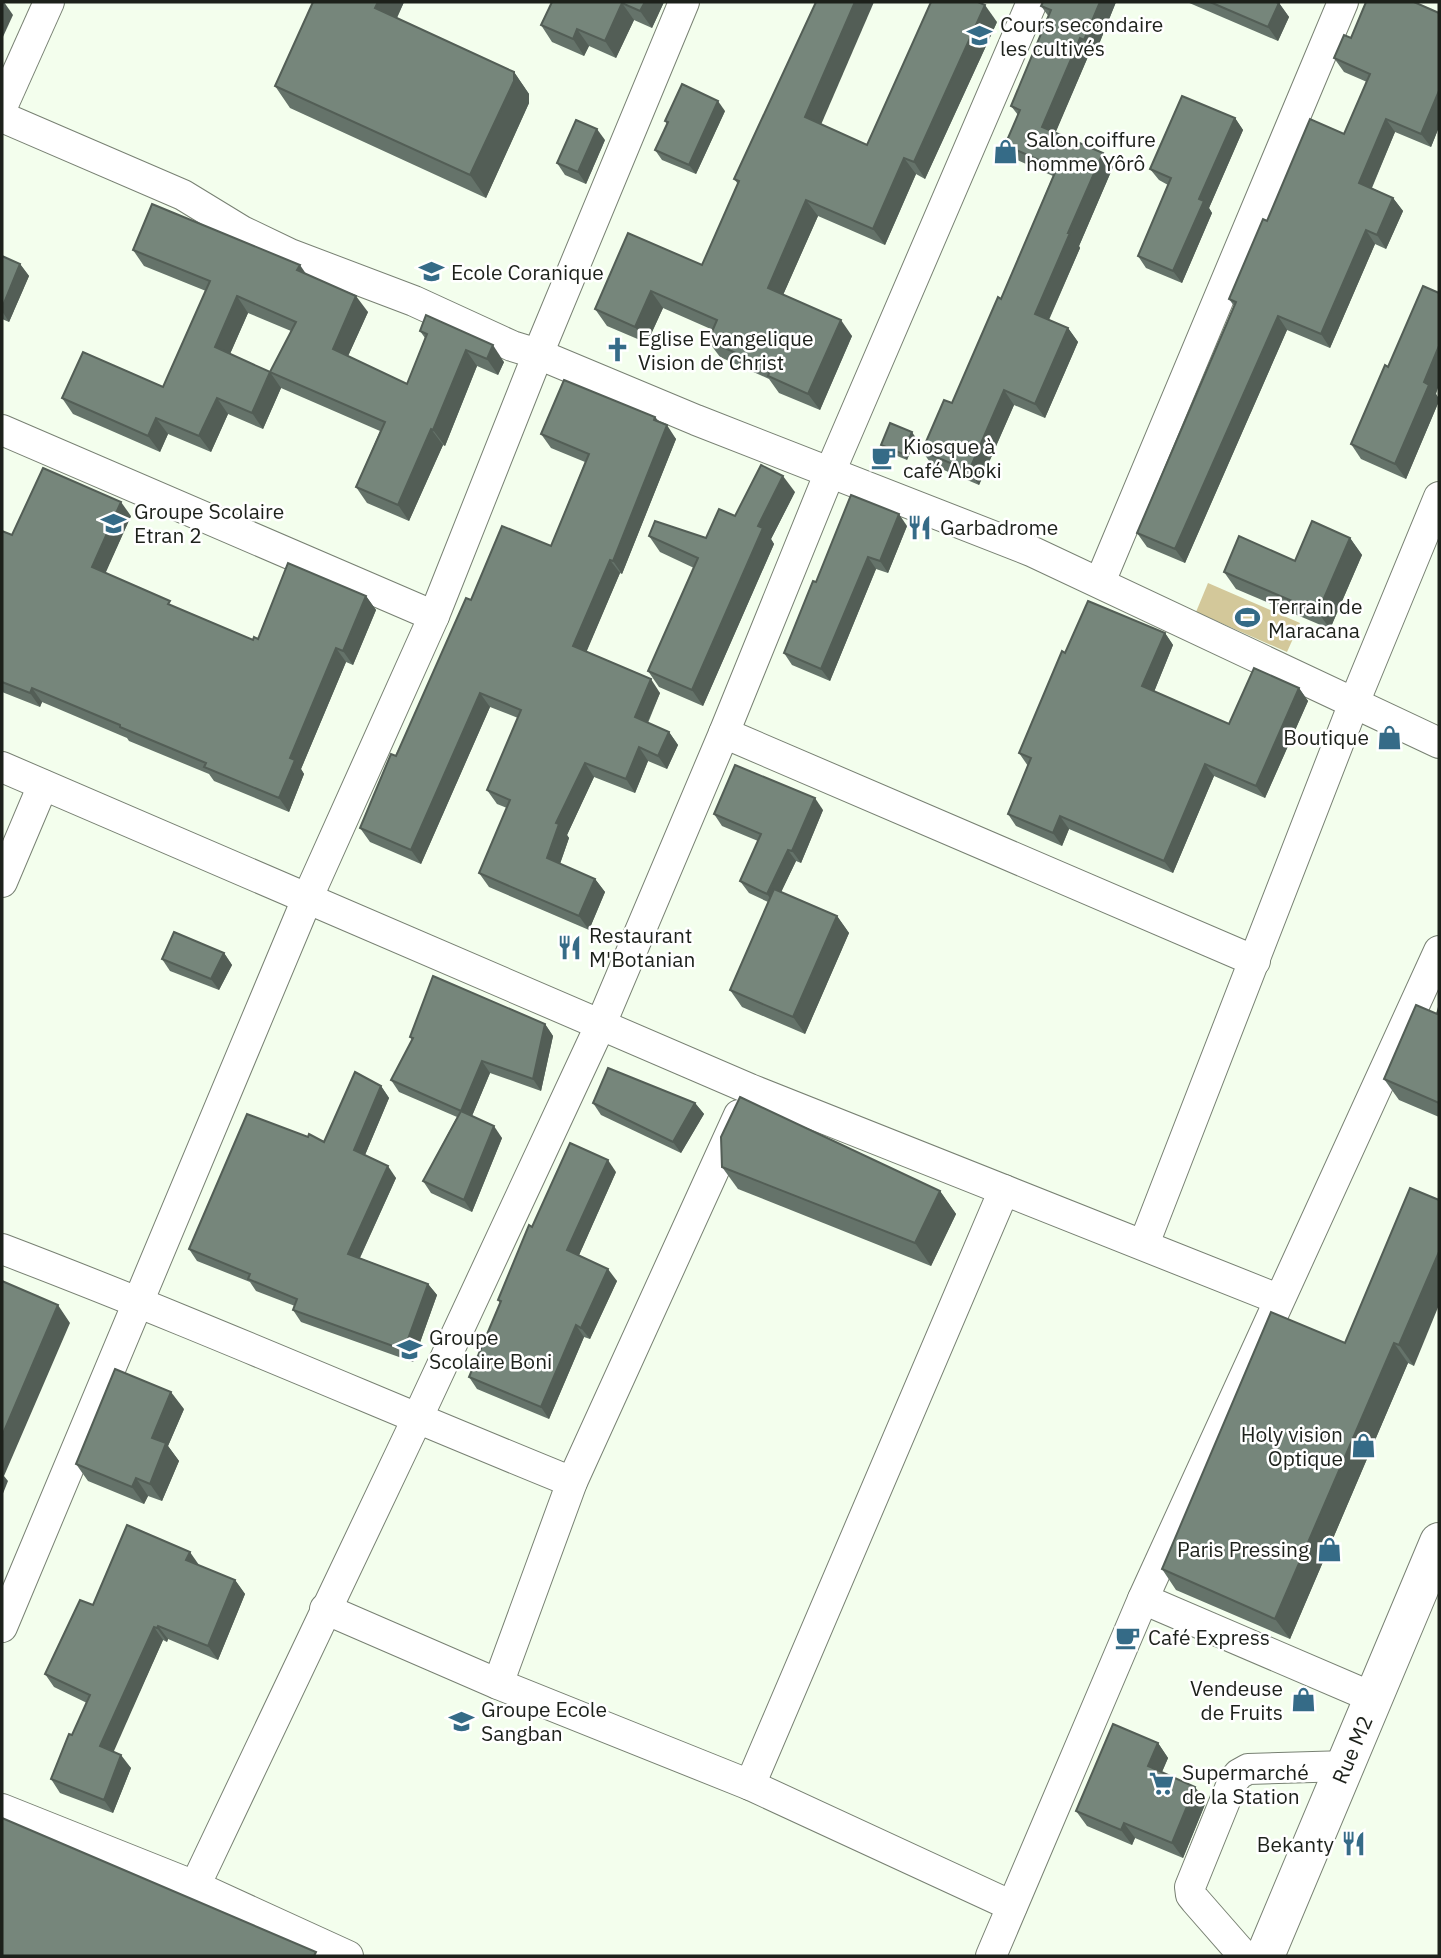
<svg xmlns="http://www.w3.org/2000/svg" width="1441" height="1958" viewBox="0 0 1441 1958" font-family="'IBM Plex Sans',sans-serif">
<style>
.green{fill:#d3c89a}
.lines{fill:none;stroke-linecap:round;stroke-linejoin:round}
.minor-casing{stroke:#788173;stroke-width:32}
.major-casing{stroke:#788173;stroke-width:40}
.minor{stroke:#fff;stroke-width:30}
.major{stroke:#fff;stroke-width:38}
.wall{fill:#65736a;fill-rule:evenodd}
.shaded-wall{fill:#535e56}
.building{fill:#76867b;stroke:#535e56;stroke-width:2;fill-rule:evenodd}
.labels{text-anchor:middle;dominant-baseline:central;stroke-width:5;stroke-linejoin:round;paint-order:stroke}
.poi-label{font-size:21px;fill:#1d211b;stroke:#fff;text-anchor:start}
.street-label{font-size:21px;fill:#1d211b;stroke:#fff}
</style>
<rect width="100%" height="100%" fill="#f3feed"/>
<polygon class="green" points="1208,583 1300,623 1287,652 1196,612"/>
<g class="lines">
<defs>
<g id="minor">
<polyline points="2,107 49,2"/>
<polyline points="2,117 183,195 242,231 290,254 414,301 512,346 538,354 696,420 1031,551 1439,743"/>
<polyline points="2,430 434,616"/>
<polyline points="1100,582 1343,2"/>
<polyline points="724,733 1255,961"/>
<polyline points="2,767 750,1089 1278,1299"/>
<polyline points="2,882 43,785"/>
<polyline points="1144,1244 1354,703 1439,497"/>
<path d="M2,1249C194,1322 382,1405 572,1482"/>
<polyline points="1143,1599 1374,1698"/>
<polyline points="325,1609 498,1684 750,1785 1012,1906"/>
<polyline points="2,1627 307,899 434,616 538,354 684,2"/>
<polyline points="498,1684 572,1482 739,1115"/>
<polyline points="750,1785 1004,1190"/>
<polyline points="2,1809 195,1886 348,1956"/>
<polyline points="195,1886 417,1419 600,1026 724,733 830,472 1032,2"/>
<polyline points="991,1956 1143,1599 1439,951"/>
<polyline points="1244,1956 1195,1900 1191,1895 1190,1887 1233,1781 1239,1774 1248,1769 1347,1766"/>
</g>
<g id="major">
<path id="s1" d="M1265,1956L1439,1542"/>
</g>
</defs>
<use href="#minor" class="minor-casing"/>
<use href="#major" class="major-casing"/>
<use href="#minor" class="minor"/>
<use href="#major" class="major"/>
</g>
<g class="wall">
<polygon points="313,2 404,2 397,18 514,72 529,94 529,103 486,198 290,108 275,86"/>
<polygon points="552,2 664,2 652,28 634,20 616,58 589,46 584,56 552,42 541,25"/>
<polygon points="1116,2 1095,54 1090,52 1055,133 1103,153 1113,167 1079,246 1080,248 1049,320 1068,328 1078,342 1045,418 1014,405 979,485 932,465 922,451 952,403 1001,299 1053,176 1015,159 1005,145 1018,115 1011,106 1049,17 1041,6"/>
<polygon points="1187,2 1276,2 1279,3 1289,17 1278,41"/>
<polygon points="1439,13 1439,127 1431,147 1395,132 1372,188 1393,198 1403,211 1386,249 1375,244 1330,348 1287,330 1185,563 1147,547 1137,533 1234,306 1229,299 1267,221 1344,134 1367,82 1344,72 1334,58 1351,38"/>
<polygon points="997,22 925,179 916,174 885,245 818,216 783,295 852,336 820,410 779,393 769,379 720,357 708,341 713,330 663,308 647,343 607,326 595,309 702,265 738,184 734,179 821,124 867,145"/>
<polygon points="725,111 696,174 662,160 655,150 667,124 665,121"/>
<polygon points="1235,118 1243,130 1209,208 1212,213 1182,283 1146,268 1138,256 1168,185 1159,180 1150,169"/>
<polygon points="605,140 586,184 565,175 557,163"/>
<path d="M133,250L306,274L368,312L348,356L407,384L425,338L420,331L504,362L498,375L477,366L445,446L443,445L409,521L367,503L356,487L380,431L281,388L263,429L228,414L211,452L168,434L160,452L73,414L62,398L163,387L206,291L144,266ZM248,313L291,331L270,372L230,354Z"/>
<polygon points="2,256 20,264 29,276 9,322 2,319"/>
<polygon points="1436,394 1439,399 1439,401 1406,479 1361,459 1351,444"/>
<polygon points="655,417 676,439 622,574 620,573 586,652 660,693 648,723 669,732 678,745 667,769 648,761 635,793 594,777 567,835 569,838 560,864 595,879 605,892 589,930 489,887 479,873 507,808 497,804 487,790 518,718 490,707 421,864 370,842 360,828 471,600 551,546 585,462 551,448 541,434"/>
<polygon points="916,438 907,460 885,451 881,445"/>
<polygon points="795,492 771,539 774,544 703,706 659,687 648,671 694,568 660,552 649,536 706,538 735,516"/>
<polygon points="131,516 105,573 173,607 253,640 366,596 376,610 353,665 346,662 301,769 304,774 289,812 214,781 209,774 129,741 127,738 42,702 40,707 2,692 2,531 12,535"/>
<polygon points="907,526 888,573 876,569 830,681 792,665 784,653 816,582"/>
<polygon points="1350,538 1362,555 1330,629 1236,589 1224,572 1295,561"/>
<polygon points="1165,633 1173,645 1154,692 1229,724 1299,688 1308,701 1265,798 1214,776 1173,873 1069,829 1062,846 1016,826 1008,814 1028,766 1019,753 1065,653"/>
<polygon points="823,810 801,863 796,861 781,892 837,916 849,933 805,1034 742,1007 730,990 768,902 749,893 740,881 758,841 722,826 714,814"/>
<polygon points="224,953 232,965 219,990 170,971 162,959"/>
<polygon points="1439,1007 1439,1117 1399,1100 1384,1079 1437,1014"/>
<polygon points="545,1024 553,1036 541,1091 490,1073 472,1116 502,1138 472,1212 431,1193 423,1181 457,1117 399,1092 391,1080 412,1040 410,1037"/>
<polygon points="381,1086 389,1098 365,1155 396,1178 360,1258 428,1284 437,1295 413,1362 301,1322 293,1310 295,1306 256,1291 250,1282 197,1261 189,1249 324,1142"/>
<polygon points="593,1103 695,1103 704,1114 681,1153 601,1115"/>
<polygon points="722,1167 940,1191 956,1214 931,1266 738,1189"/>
<polygon points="616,1172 579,1255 617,1281 590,1339 584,1337 549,1419 477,1389 469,1377 500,1303 498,1300 532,1227"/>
<polygon points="1410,1188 1414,1366 1408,1363 1290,1639 1176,1590 1162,1569 1345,1343"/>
<polygon points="184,1409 168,1446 179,1461 162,1501 148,1496 144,1504 88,1481 76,1464"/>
<polygon points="199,1565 235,1580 245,1594 218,1660 168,1639 167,1642 163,1640 113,1751 131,1768 113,1813 60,1793 51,1779 87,1703 54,1687 45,1674 93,1605"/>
<polygon points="1158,1743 1168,1758 1162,1772 1206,1802 1183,1858 1135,1838 1132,1845 1087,1826 1076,1811"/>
</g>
<g class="shaded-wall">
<polygon points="2,2 4,2 13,15 2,39"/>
<polygon points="378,2 404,2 391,30 375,8"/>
<polygon points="645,2 664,2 652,28 640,11"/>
<polygon points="855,2 874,2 817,134 805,117"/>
<polygon points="1100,2 1116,2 1095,54 1084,40"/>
<polygon points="622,3 634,20 616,58 605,41"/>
<polygon points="1279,3 1289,17 1278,41 1268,27"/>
<polygon points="985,5 997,22 925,179 914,162"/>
<polygon points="577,29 589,46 584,56 573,39"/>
<polygon points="1080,38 1090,52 1052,141 1042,127"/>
<polygon points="514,72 529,94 529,103 486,198 470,175"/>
<polygon points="1439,91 1439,127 1431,147 1421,134"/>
<polygon points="718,101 725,111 696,174 689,165"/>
<polygon points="1235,118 1243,130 1209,208 1212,213 1182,283 1173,271 1199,199"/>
<polygon points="1386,119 1395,132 1368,196 1359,183"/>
<polygon points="597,129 605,140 586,184 578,172"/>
<polygon points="1103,153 1113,167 1079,246 1080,248 1045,328 1035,314 1068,233"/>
<polygon points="904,158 916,174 885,245 873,229"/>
<polygon points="1393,198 1403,211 1386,249 1377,235"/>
<polygon points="806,200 818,216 779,304 768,288"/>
<polygon points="1366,230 1375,244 1330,348 1321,334"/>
<polygon points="20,264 29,276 9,322 2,311 2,308"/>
<polygon points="300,265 311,281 297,270"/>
<polygon points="651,291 663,308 647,343 635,327"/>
<polygon points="237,296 248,313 226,363 215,347"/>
<polygon points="356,296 368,312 344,365 333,349"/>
<polygon points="1278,316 1287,330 1185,563 1175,549"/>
<polygon points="841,320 852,336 820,410 808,394"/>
<polygon points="1068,328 1078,342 1045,418 1035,404"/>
<polygon points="493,345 504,362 498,375 487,359"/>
<polygon points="1439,346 1439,385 1436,394 1439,399 1439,401 1406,479 1395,464 1424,382"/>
<polygon points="466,350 477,366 445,446 433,430"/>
<polygon points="270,372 281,388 263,429 252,413"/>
<polygon points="1004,390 1014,405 979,485 969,471"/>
<polygon points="217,398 228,414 211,452 199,436"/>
<polygon points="655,417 664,431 667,425 676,439 622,574 613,561"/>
<polygon points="156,418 168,434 160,452 148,436"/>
<polygon points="431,429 443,445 409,521 398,505"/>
<polygon points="912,432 916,438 907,460 903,454"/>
<polygon points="783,476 795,492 771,539 774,544 703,706 692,690 758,526"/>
<polygon points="121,502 131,516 102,581 92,567"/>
<polygon points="899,514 907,526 888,573 880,561"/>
<polygon points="1350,538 1362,555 1330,629 1318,612"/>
<polygon points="868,557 876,569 830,681 821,669"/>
<polygon points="610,560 620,573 583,660 573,646"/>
<polygon points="366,596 376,610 353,665 343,651"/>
<polygon points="1165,633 1173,645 1151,699 1142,686"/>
<polygon points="336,648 346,662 301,769 304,774 289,812 279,798 290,758"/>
<polygon points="651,679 660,693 644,730 635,717"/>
<polygon points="32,688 42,702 40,707 30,693"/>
<polygon points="1299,688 1308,701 1265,798 1256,786"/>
<polygon points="480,693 490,707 421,864 411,850"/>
<polygon points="669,732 678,745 667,769 658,756"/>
<polygon points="639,747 648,761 635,793 626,779"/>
<polygon points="585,763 594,777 567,835 569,838 557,872 547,858 556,823"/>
<polygon points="1205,764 1214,776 1173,873 1164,861"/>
<polygon points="815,798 823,810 801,863 792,851"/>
<polygon points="1060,816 1069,829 1062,846 1053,833"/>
<polygon points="788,850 796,861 775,905 767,894"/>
<polygon points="595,879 605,892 589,930 579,916"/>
<polygon points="837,916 849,933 805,1034 793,1017"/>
<polygon points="224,953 232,965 219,990 211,979"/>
<polygon points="545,1024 553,1036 541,1091 533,1079"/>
<polygon points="482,1061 490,1073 469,1123 461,1111"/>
<polygon points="381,1086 389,1098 362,1162 354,1150"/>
<polygon points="695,1103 704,1114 681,1153 673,1142"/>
<polygon points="494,1126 502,1138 472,1212 464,1200"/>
<polygon points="608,1160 616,1172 576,1262 567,1250"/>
<polygon points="388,1166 396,1178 356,1266 348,1254"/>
<polygon points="940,1191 956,1214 931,1266 915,1243"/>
<polygon points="1439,1252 1439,1305 1414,1366 1399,1345"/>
<polygon points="608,1269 617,1281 590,1339 581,1328"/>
<polygon points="428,1284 437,1295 413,1362 404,1350"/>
<polygon points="58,1305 70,1323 4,1476 8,1481 2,1496 2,1436"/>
<polygon points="576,1325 584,1337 549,1419 541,1407"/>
<polygon points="1394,1343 1408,1363 1290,1639 1275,1619"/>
<polygon points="171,1392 184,1409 168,1446 179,1461 162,1501 150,1484 152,1438"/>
<polygon points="136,1478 148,1496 144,1504 132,1487"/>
<polygon points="190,1552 199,1565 186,1560"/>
<polygon points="235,1580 245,1594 218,1660 208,1646"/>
<polygon points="158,1626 168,1639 167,1642 157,1628"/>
<polygon points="154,1627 163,1640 110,1760 100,1746"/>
<polygon points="1158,1743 1168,1758 1158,1781 1148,1766"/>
<polygon points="121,1755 131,1768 113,1813 104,1800"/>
<polygon points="1195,1787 1206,1802 1183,1858 1172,1843"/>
<polygon points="1124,1823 1135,1838 1132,1845 1121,1830"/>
</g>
<g class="building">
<polygon points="313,2 378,2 375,8 514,72 514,81 470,175 275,86"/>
<polygon points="552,2 645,2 640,11 622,3 605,41 577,29 573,39 541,25"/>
<polygon points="816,2 855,2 805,117 867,145 931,2 978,2 985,5 914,162 904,158 873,229 806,200 768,288 841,320 808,394 768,376 771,368 708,341 717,320 651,291 635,327 595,309 628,233 702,265 739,181 734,179"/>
<polygon points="1043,2 1100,2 1084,40 1080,38 1042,127 1103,153 1068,233 1070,233 1035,314 1068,328 1035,404 1004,390 969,471 922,451 944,400 952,403 998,297 1001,299 1057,168 1005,145 1020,110 1011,106 1051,10 1041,6"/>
<polygon points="1210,2 1276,2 1279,3 1268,27"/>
<polygon points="1366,2 1414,2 1439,13 1439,91 1421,134 1386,119 1359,183 1393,198 1377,235 1366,230 1321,334 1278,316 1175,549 1137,533 1236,302 1229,299 1263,219 1267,221 1310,119 1344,134 1370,74 1334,58 1344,35 1351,38"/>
<polygon points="682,84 718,101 689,165 655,150 668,122 665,121"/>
<polygon points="1182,96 1235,118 1199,199 1204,201 1173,271 1138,256 1171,178 1150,169"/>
<polygon points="576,120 597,129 578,172 557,163"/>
<path d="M152,204L300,265L297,270L356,296L333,349L407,384L427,334L420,331L426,315L493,345L487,359L466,350L433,430L431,429L398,505L356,487L385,422L270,372L252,413L217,398L199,436L156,418L148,436L62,398L83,352L163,387L210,281L133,250ZM237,296L296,322L270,372L215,347Z"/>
<polygon points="2,256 20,264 2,308"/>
<polygon points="1423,286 1439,293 1439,346 1424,382 1429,385 1395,464 1351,444 1385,365 1388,367"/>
<polygon points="564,380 655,417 654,420 667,425 613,561 610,560 573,646 651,679 635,717 669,732 658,756 639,747 626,779 585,763 556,823 559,824 547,858 595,879 579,916 479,873 510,800 487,790 521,710 480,693 411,850 360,828 391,754 396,756 466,598 471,600 502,526 551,546 589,454 541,434"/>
<polygon points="890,423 912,432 903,454 881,445"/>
<polygon points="761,465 783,476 758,526 763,528 692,690 648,671 698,558 649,536 655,521 706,538 719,509 735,516"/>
<polygon points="43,468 121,502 92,567 170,601 168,604 253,640 254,637 258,639 288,563 366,596 343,651 336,648 290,758 295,760 279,798 204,767 206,763 120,727 120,725 32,688 30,693 2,682 2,531 12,535"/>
<polygon points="851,495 899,514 880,561 868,557 821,669 784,653 813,581 816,582"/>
<polygon points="1312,521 1350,538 1318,612 1224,572 1239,536 1295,561"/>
<polygon points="1088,601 1165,633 1142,686 1229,724 1254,668 1299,688 1256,786 1205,764 1164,861 1060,816 1053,833 1008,814 1031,758 1019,753 1062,651 1065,653"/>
<polygon points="735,765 815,798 792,851 788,850 767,894 740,881 761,834 714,814"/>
<polygon points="774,889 837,916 793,1017 730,990"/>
<polygon points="174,932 224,953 211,979 162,959"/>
<polygon points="433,976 545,1024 533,1079 482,1061 461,1111 391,1080 413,1038 410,1037"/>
<polygon points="1416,1005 1437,1014 1439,1007 1439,1103 1384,1079"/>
<polygon points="608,1068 695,1103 673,1142 593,1103"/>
<polygon points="355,1072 381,1086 354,1150 388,1166 348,1254 428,1284 404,1350 293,1310 297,1299 248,1279 250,1274 189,1249 247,1114 308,1137 309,1134 324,1142"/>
<polygon points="740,1097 940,1191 915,1243 722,1167 721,1137"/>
<polygon points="461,1111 494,1126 464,1200 423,1181"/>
<polygon points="570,1143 608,1160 567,1250 608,1269 581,1328 576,1325 541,1407 469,1377 501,1301 498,1300 529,1225 532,1227"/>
<polygon points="1410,1188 1439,1200 1439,1252 1399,1345 1394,1343 1275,1619 1162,1569 1271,1312 1345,1343"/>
<polygon points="2,1281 58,1305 2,1436"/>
<polygon points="115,1369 171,1392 152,1438 166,1443 150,1484 136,1478 132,1487 76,1464"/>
<polygon points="127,1525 190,1552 186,1560 235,1580 208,1646 158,1626 157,1628 154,1627 100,1746 121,1755 104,1800 51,1779 69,1734 72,1735 90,1695 45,1674 80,1600 93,1605"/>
<polygon points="1113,1724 1158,1743 1148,1766 1195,1787 1172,1843 1124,1823 1121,1830 1076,1811"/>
<polygon points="2,1818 316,1952 314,1956 2,1956"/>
</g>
<defs>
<symbol id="school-bare" viewBox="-9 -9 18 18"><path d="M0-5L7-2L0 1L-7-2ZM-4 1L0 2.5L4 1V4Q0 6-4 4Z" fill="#356b87" stroke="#fff" stroke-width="2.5" paint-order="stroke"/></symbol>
<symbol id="shop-bare" viewBox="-9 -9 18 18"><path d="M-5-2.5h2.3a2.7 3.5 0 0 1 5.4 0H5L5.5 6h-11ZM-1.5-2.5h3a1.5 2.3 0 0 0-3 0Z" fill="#356b87" stroke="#fff" stroke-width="2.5" paint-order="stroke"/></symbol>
<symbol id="church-bare" viewBox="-9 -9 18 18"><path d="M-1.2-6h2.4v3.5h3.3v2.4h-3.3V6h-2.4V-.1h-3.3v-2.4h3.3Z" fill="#356b87" stroke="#fff" stroke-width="2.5" paint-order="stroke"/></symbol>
<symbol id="cafe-bare" viewBox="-9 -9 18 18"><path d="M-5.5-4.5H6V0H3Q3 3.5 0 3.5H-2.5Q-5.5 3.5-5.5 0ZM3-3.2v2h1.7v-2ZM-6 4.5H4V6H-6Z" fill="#356b87" stroke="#fff" stroke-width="2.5" paint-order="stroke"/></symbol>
<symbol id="restaurant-bare" viewBox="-9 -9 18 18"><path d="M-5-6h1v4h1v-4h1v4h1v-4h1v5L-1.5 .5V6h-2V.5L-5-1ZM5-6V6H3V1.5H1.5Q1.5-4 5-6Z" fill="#356b87" stroke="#fff" stroke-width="2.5" paint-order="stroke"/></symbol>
<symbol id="stadium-bare" viewBox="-9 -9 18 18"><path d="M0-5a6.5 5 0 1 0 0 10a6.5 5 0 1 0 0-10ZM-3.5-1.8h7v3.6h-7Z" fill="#356b87" stroke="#fff" stroke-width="2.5" paint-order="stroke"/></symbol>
<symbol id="supermarket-bare" viewBox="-9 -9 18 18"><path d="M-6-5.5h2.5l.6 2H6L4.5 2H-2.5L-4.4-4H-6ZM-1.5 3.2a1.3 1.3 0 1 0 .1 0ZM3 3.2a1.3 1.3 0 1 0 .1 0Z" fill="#356b87" stroke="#fff" stroke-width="2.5" paint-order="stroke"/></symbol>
</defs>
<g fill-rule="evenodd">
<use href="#school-bare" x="962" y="18" width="35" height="35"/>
<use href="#shop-bare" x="988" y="134" width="35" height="35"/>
<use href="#school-bare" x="414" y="254" width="35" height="35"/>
<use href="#church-bare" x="600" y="332" width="35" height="35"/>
<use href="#cafe-bare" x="866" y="440" width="35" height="35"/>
<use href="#school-bare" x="96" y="506" width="35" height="35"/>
<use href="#restaurant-bare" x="902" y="510" width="35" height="35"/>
<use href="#stadium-bare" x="1230" y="600" width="35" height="35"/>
<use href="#shop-bare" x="1372" y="720" width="35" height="35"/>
<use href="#restaurant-bare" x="552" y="930" width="35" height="35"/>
<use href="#school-bare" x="392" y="1332" width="35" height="35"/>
<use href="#shop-bare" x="1346" y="1428" width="35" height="35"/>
<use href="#shop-bare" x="1312" y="1532" width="35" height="35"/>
<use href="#cafe-bare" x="1110" y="1620" width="35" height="35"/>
<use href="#shop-bare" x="1286" y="1682" width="35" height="35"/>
<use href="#school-bare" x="444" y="1704" width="35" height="35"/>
<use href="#supermarket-bare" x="1144" y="1766" width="35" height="35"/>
<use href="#restaurant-bare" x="1336" y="1826" width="35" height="35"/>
</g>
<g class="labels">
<g class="poi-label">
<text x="1000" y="24">Cours secondaire<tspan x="1000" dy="24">les cultivés</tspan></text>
<text x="1026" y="139">Salon coiffure<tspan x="1026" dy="24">homme Yôrô</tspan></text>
<text x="451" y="272">Ecole Coranique</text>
<text x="638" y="338">Eglise Evangelique<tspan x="638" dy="24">Vision de Christ</tspan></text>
<text x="903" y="446">Kiosque à<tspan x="903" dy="24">café Aboki</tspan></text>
<text x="134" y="511">Groupe Scolaire<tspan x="134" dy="24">Etran 2</tspan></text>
<text x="940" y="527">Garbadrome</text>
<text x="1268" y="606">Terrain de<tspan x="1268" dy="24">Maracana</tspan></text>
<text x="1369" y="737" text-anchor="end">Boutique</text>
<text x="589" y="935">Restaurant<tspan x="589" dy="24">M'Botanian</tspan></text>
<text x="429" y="1337">Groupe<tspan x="429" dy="24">Scolaire Boni</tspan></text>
<text x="1343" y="1434" text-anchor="end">Holy vision<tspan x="1343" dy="24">Optique</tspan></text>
<text x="1309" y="1549" text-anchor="end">Paris Pressing</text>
<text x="1148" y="1637">Café Express</text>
<text x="1283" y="1688" text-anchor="end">Vendeuse<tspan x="1283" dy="24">de Fruits</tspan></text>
<text x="481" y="1709">Groupe Ecole<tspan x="481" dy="24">Sangban</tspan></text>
<text x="1182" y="1772">Supermarché<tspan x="1182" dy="24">de la Station</tspan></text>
<text x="1334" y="1844" text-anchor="end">Bekanty</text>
</g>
<g class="street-label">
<text stroke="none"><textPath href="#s1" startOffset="224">Rue M2</textPath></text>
</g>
</g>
<rect width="1441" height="1958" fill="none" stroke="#1d211b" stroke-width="7"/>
</svg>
